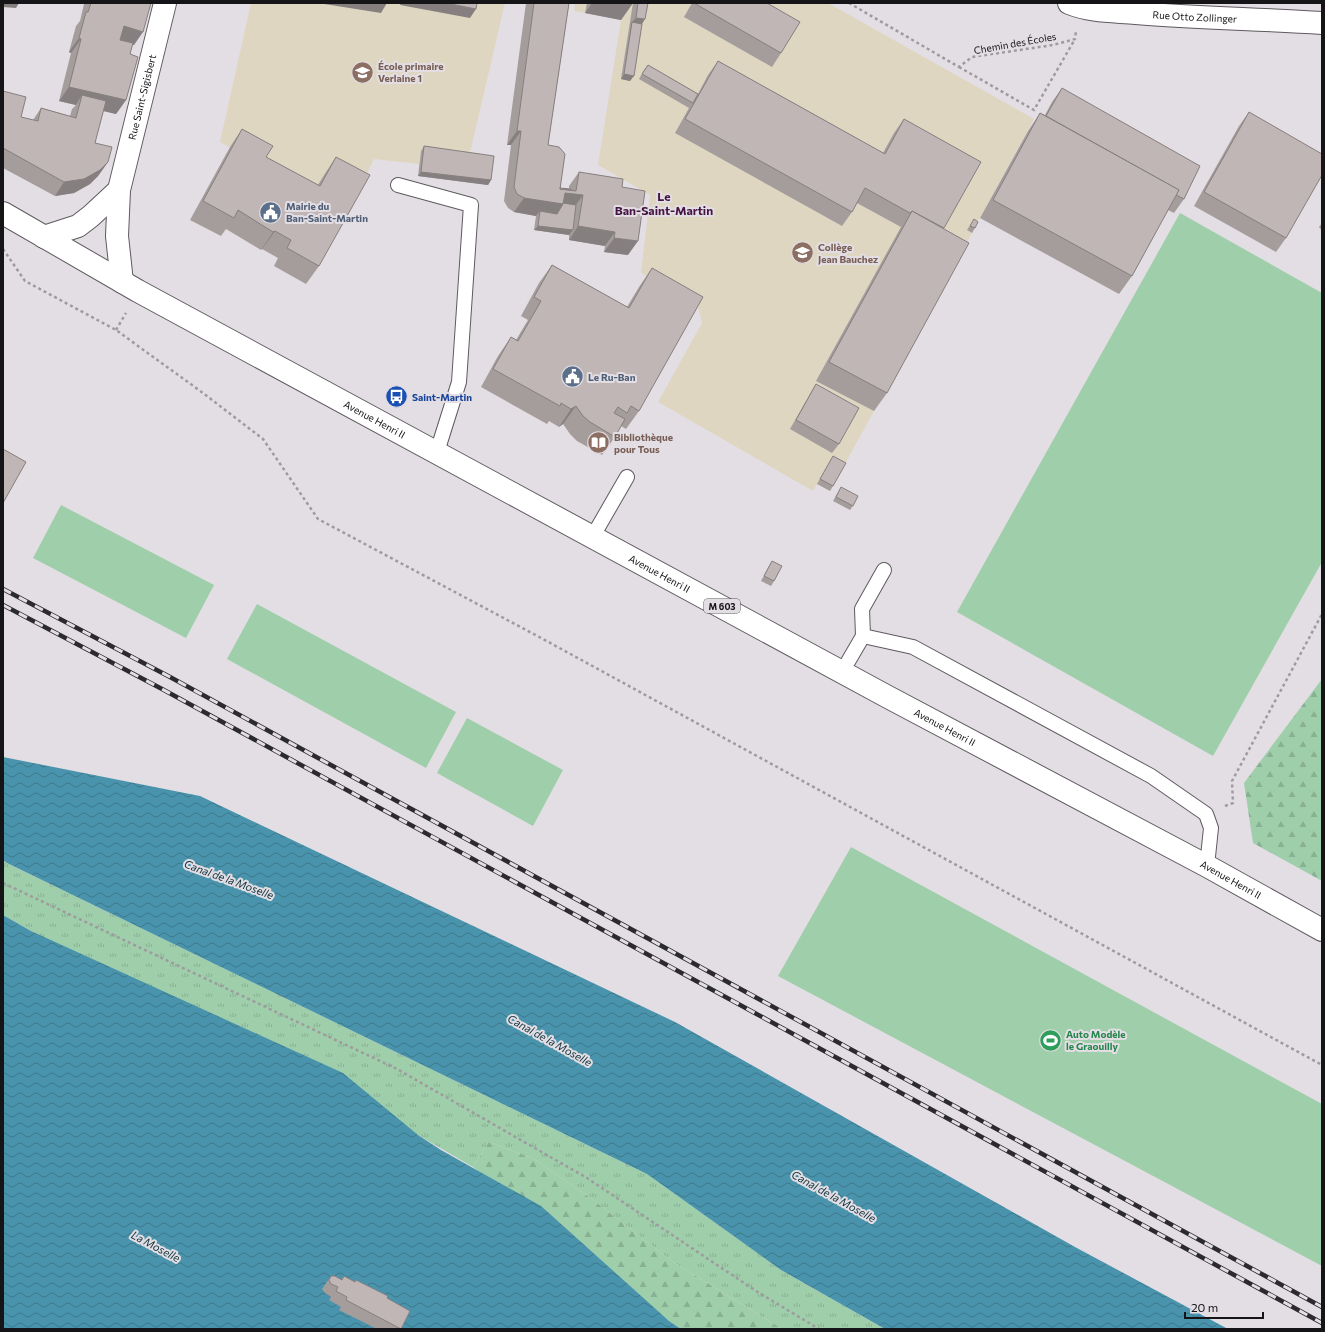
<svg xmlns="http://www.w3.org/2000/svg" width="1325" height="1332" viewBox="0 0 1325 1332" font-family="Commissioner,sans-serif">
<style>
.education{fill:#ded6c1}
.grass{fill:url(#grass-tufts)}
.forest{fill:url(#forest-firs)}
.garden{fill:#9fceaa}
.water{fill:url(#water-waves)}
.lines{fill:none;stroke-linecap:round;stroke-linejoin:round}
.service-casing{stroke:#5e5a5f;stroke-width:16}
.minor-casing{stroke:#5e5a5f;stroke-width:24}
.primary-casing{stroke:#5e5a5f;stroke-width:24}
.path{stroke:#9e9b9f;stroke-width:2.5;stroke-dasharray:3 3;stroke-linecap:butt}
.service{stroke:#fff;stroke-width:14}
.minor{stroke:#fff;stroke-width:22}
.primary{stroke:#fff;stroke-width:22}
.rail-casing{stroke:#2b2a2c;stroke-width:4.5}
.rail{stroke:#e3dee4;stroke-width:3;stroke-dasharray:9;stroke-linecap:butt}
.wall{fill:#a49d9c}
.shaded-wall{fill:#867f7f}
.building{fill:#bfb6b5;stroke:#867f7f}
.labels{text-anchor:middle;dominant-baseline:central;stroke-width:4;stroke-linejoin:round;paint-order:stroke}
.shield{fill:#e3dee4;stroke:#535154;stroke-width:1}
.shield-label{font-size:9px;font-weight:bold;fill:#151416}
.street-label{font-size:10px;fill:#151416;stroke:#e3dee4}
.education-label{font-size:10px;font-weight:bold;fill:#785e54;stroke:#e3dee4;text-anchor:start}
.service-label{font-size:10px;font-weight:bold;fill:#4e5e75;stroke:#e3dee4;text-anchor:start}
.transit-label{font-size:10px;font-weight:bold;fill:#164399;stroke:#e3dee4;text-anchor:start}
.leisure-label{font-size:10px;font-weight:bold;fill:#27864d;stroke:#e3dee4;text-anchor:start}
.water-label{font-size:11px;font-style:italic;fill:#0c303b;stroke:#e3dee4}
.quarter-label{font-size:12px;font-weight:bold;fill:#451444;stroke:#e3dee4}
</style>
<defs>
<pattern id="grass-tufts" width="24" height="20" patternUnits="userSpaceOnUse"><rect width="24" height="20" fill="#9fceaa"/><path d="M3 7l-1-3M5 7V3M7 7l1-3M15 17l-1-3M17 17v-4M19 17l1-3" fill="none" stroke="#88b092"/></pattern>
<pattern id="forest-firs" width="22" height="20" patternUnits="userSpaceOnUse"><rect width="22" height="20" fill="#9fceaa"/><path d="M5 1l3.5 6h-7zM16 11l3.5 6h-7z" fill="#88b092"/></pattern>
<pattern id="water-waves" width="16" height="10" patternUnits="userSpaceOnUse"><rect width="16" height="10" fill="#4994ac"/><path d="M0 5q4-4 8 0t8 0" fill="none" stroke="#3c788b"/></pattern>
</defs>
<rect width="100%" height="100%" fill="#e3dee4"/>
<g class="education">
<polygon points="251,3 505,3 469,157 421,151 419,164 374,159 357,193 307,205 260,164 220,142"/>
<polygon points="575,3 828,3 1034,119 975,227 967,230 972,233 830,491 817,484 813,491 658,402 702,323 698,306 641,273 650,195 598,165 621,20 574,11"/>
</g>
<polygon class="grass" points="3,860 7,863 647,1174 781,1270 885,1329 782,1329 670,1260 592,1199 534,1159 489,1142 473,1167 418,1135 31,931 3,915"/>
<g class="forest">
<polygon points="1322,679 1322,881 1253,843 1244,783"/>
<polygon points="489,1142 534,1159 592,1199 670,1260 782,1329 681,1329 669,1321 473,1167"/>
</g>
<g class="garden">
<polygon points="1180,213 1322,293 1322,562 1213,756 957,612"/>
<polygon points="61,505 214,585 186,638 33,558"/>
<polygon points="257,604 456,712 426,768 227,659"/>
<polygon points="467,718 563,770 533,826 437,773"/>
<polygon points="851,847 1322,1104 1322,1266 778,976"/>
</g>
<g class="water">
<polygon points="3,757 200,796 675,1022 1075,1247 1228,1329 885,1329 781,1270 647,1174 7,863 3,860"/>
<polygon points="3,915 31,931 343,1073 418,1135 441,1150 541,1206 669,1321 681,1329 3,1329"/>
</g>
<g class="lines">
<defs>
<g id="service">
<polyline points="398,185 471,205 459,382 437,452"/>
<polyline points="593,536 627,477"/>
<polyline points="863,636 913,647 1151,776 1206,814 1211,828 1207,866"/>
<polyline points="842,672 863,636 862,609 884,570"/>
</g>
<g id="minor">
<path id="s1" d="M1069,3C1091,12 1113,11 1136,13C1197,18 1260,19 1322,23"/>
<polyline points="44,237 78,226 91,216 119,190"/>
<path id="s2" d="M122,282L117,236L119,190L165,3"/>
</g>
<g id="primary">
<path id="s3" d="M3,213L138,291L888,697L1207,866L1322,930"/>
</g>
</defs>
<use href="#service" class="service-casing"/>
<use href="#minor" class="minor-casing"/>
<use href="#primary" class="primary-casing"/>
<g class="path">
<polyline points="849,3 959,67 972,57 1053,45 1075,39 1076,31"/>
<polyline points="959,67 1034,110 1075,39"/>
<polyline points="3,249 25,281 116,330 203,393 263,439 318,519 543,639 1322,1065"/>
<polyline points="116,330 126,313"/>
<polyline points="1225,806 1233,803 1232,781 1322,614"/>
<polyline points="3,883 397,1069 587,1178 756,1291 819,1329"/>
</g>
<use href="#service" class="service"/>
<use href="#minor" class="minor"/>
<use href="#primary" class="primary"/>
<defs>
<g id="rail">
<polyline points="3,589 170,677 1322,1307"/>
<polyline points="3,605 162,689 1322,1323"/>
</g>
</defs>
<use href="#rail" class="rail-casing"/>
<use href="#rail" class="rail"/>
</g>
<g class="wall">
<polygon points="85,3 151,3 134,45 132,45 130,54 126,100 116,114 103,111 95,143 108,162 98,176 90,184 74,193 55,196 3,168 3,91 21,117 33,120 41,108 70,116 72,109 76,105 59,101 71,53 69,52 76,26 80,21 84,4"/>
<polygon points="526,3 569,3 548,145 560,188 569,189 569,186 579,172 622,187 628,255 604,252 605,246 569,240 569,235 534,230 536,216 514,212 508,208 504,201 511,145 507,145"/>
<polygon points="587,3 633,3 621,20 585,13"/>
<polygon points="633,3 648,3 642,24 630,81 621,79"/>
<polygon points="692,3 767,3 781,53 772,67 684,17"/>
<polygon points="718,61 883,153 894,133 904,119 944,228 887,393 874,411 816,381 901,227 857,203 852,212 842,226 675,133 689,108 639,79 644,70 648,65 698,94 708,75"/>
<polygon points="1062,88 1184,199 1174,213 1168,210 1132,276 1119,294 980,218 1028,131 1040,113 1045,115 1052,102"/>
<polygon points="1249,112 1286,238 1276,252 1194,206 1239,126"/>
<polygon points="242,129 266,157 318,185 324,175 336,157 319,266 306,284 274,266 278,258 262,249 261,250 226,229 221,236 190,220 230,147"/>
<polygon points="424,146 491,180 488,185 418,176 421,151"/>
<polygon points="974,219 975,228 972,233 967,230"/>
<polygon points="1322,223 1322,231 1319,227"/>
<polygon points="552,265 627,307 639,287 652,268 639,411 626,429 621,426 615,437 602,455 577,441 570,434 563,424 559,427 549,421 547,424 481,387 498,356 511,337 516,340 528,320 521,316 539,283"/>
<polygon points="816,384 839,444 832,453 790,429 810,394"/>
<polygon points="833,456 833,486 830,491 817,484"/>
<polygon points="841,487 853,506 850,510 833,501"/>
<polygon points="772,561 774,581 771,586 761,581 769,566"/>
<polygon points="331,1276 341,1280 344,1276 410,1311 401,1329 377,1329 339,1310 341,1307 329,1300 331,1297 325,1293 322,1289"/>
</g>
<g class="shaded-wall">
<polygon points="3,3 19,3 16,8 3,7"/>
<polygon points="318,3 387,3 381,13"/>
<polygon points="401,3 446,3 476,9 470,18 400,5"/>
<polygon points="592,3 633,3 621,20 585,13"/>
<polygon points="636,18 645,19 639,29 632,22"/>
<polygon points="124,26 143,32 134,45 114,40"/>
<polygon points="79,38 81,39 71,53 69,52"/>
<polygon points="624,74 634,76 630,81 621,79"/>
<polygon points="69,87 126,100 116,114 79,105 82,95 76,105 59,101"/>
<polygon points="517,131 521,131 511,145 507,145"/>
<polygon points="108,162 98,176 90,184 74,193 55,196 64,182"/>
<polygon points="421,172 491,180 488,185 418,176"/>
<polygon points="565,193 583,195 573,209 553,218 540,211 536,216 514,212 524,198"/>
<polygon points="538,226 573,230 569,235 534,230"/>
<polygon points="578,226 615,232 605,246 569,240"/>
<polygon points="275,231 262,249 261,250 273,232"/>
<polygon points="614,238 638,241 628,255 604,252"/>
<polygon points="576,406 563,424 559,427 571,409"/>
</g>
<g class="building">
<polygon points="91,3 151,3 143,32 124,26 120,40 133,43 130,54 138,57 126,100 69,87 81,39 79,38 86,12 88,12"/>
<polygon points="446,3 477,3 476,9"/>
<polygon points="534,3 569,3 548,145 559,147 565,154 560,189 576,191 579,172 623,179 622,187 645,191 638,241 614,238 615,232 578,226 583,195 565,193 563,204 524,198 517,194 514,187 521,131 517,131"/>
<polygon points="638,3 648,3 645,19 636,18"/>
<polygon points="694,3 767,3 800,22 781,53"/>
<polygon points="632,22 642,24 634,76 624,74"/>
<polygon points="718,61 885,154 904,119 981,162 944,228 912,211 910,213 865,188 852,212 685,119"/>
<polygon points="648,65 698,94 693,103 642,74"/>
<polygon points="1062,88 1200,166 1184,199 1176,195 1179,190 1046,116"/>
<polygon points="3,91 26,97 21,117 38,121 41,108 76,118 82,95 106,101 95,143 112,147 108,162 100,170 84,179 64,182 3,148"/>
<polygon points="1249,112 1322,154 1322,175 1286,238 1204,192"/>
<polygon points="1040,113 1179,190 1132,276 993,200"/>
<polygon points="242,129 273,146 266,157 320,186 336,157 370,175 319,266 287,248 291,240 275,231 273,232 238,210 234,218 203,201"/>
<polygon points="424,146 494,156 491,180 421,172"/>
<polygon points="560,188 571,189 571,190 560,189"/>
<polygon points="563,203 576,205 573,230 538,226 540,211 557,214 563,204"/>
<polygon points="912,211 969,243 887,393 829,362"/>
<polygon points="974,219 978,222 975,228 970,226"/>
<polygon points="552,265 629,308 652,268 703,297 639,411 631,406 627,413 618,407 614,413 625,419 615,437 590,422 583,416 576,406 571,409 561,403 560,406 493,369 511,337 518,341 541,301 534,297"/>
<polygon points="816,384 859,408 839,444 796,420"/>
<polygon points="3,449 26,462 3,503"/>
<polygon points="833,456 846,463 833,486 820,479"/>
<polygon points="841,487 858,496 853,506 836,497"/>
<polygon points="772,561 782,566 774,581 764,576"/>
<polygon points="331,1276 335,1276 342,1280 344,1276 355,1282 356,1280 388,1296 387,1298 410,1311 401,1329 346,1300 347,1297 336,1291 338,1287 331,1284 329,1280"/>
</g>
<defs>
<symbol id="school-disc" viewBox="-11 -11 22 22"><circle r="9.5" fill="#8d6e63" stroke="#e3dee4"/><path d="M0-5L7-2L0 1L-7-2ZM-4 1L0 2.5L4 1V4Q0 6-4 4Z" fill="#fff"/></symbol>
<symbol id="civic-disc" viewBox="-11 -11 22 22"><circle r="9.5" fill="#5c6f8a" stroke="#e3dee4"/><path d="M-.6-6.5H3V-4.5H.6V-3L4-1V1h2V6H-6V1h2V-1L-.6-3ZM-1.2 2.5V6h2.4V2.5Z" fill="#fff"/></symbol>
<symbol id="bus-disc" viewBox="-11 -11 22 22"><circle r="9.5" fill="#1a4fb4" stroke="#e3dee4"/><path d="M-5-6H5V4H4V6H2V4H-2V6H-4V4H-5ZM-3.5-4V0h7V-4ZM-3.5 1.2v1.5H-2V1.2ZM2 1.2v1.5H3.5V1.2Z" fill="#fff"/></symbol>
<symbol id="library-disc" viewBox="-11 -11 22 22"><circle r="9.5" fill="#8d6e63" stroke="#e3dee4"/><path d="M-6-4Q-3-5.5-.7-3.5V5Q-3 3-6 4ZM6-4Q3-5.5 .7-3.5V5Q3 3 6 4Z" fill="#fff"/></symbol>
<symbol id="stadium-disc" viewBox="-11 -11 22 22"><circle r="9.5" fill="#2e9e5b" stroke="#e3dee4"/><path d="M0-5a6.5 5 0 1 0 0 10a6.5 5 0 1 0 0-10ZM-3.5-1.8h7v3.6h-7Z" fill="#fff"/></symbol>
</defs>
<g fill-rule="evenodd">
<use href="#school-disc" x="350" y="60" width="25" height="25"/>
<use href="#civic-disc" x="258" y="200" width="25" height="25"/>
<use href="#school-disc" x="790" y="240" width="25" height="25"/>
<use href="#civic-disc" x="560" y="364" width="25" height="25"/>
<use href="#bus-disc" x="384" y="384" width="25" height="25"/>
<use href="#library-disc" x="586" y="430" width="25" height="25"/>
<use href="#stadium-disc" x="1038" y="1028" width="25" height="25"/>
</g>
<g class="labels">
<rect class="shield" x="704" y="599" width="36" height="14" rx="3"/>
<g class="shield-label">
<text x="722" y="606">M 603</text>
</g>
<g class="street-label">
<text stroke="none"><textPath href="#s1" startOffset="127">Rue Otto Zollinger</textPath></text>
<text transform="translate(1015 43) rotate(-10)">Chemin des Écoles</text>
<text stroke="none"><textPath href="#s2" startOffset="188">Rue Saint-Sigisbert</textPath></text>
<text stroke="none"><textPath href="#s3" startOffset="425">Avenue Henri II</textPath></text>
<text stroke="none"><textPath href="#s3" startOffset="749">Avenue Henri II</textPath></text>
<text stroke="none"><textPath href="#s3" startOffset="1073">Avenue Henri II</textPath></text>
<text stroke="none"><textPath href="#s3" startOffset="1397">Avenue Henri II</textPath></text>
</g>
<g class="education-label">
<text x="378" y="66">École primaire<tspan x="378" dy="12">Verlaine 1</tspan></text>
<text x="818" y="247">Collège<tspan x="818" dy="12">Jean Bauchez</tspan></text>
<text x="614" y="437">Bibliothèque<tspan x="614" dy="12">pour Tous</tspan></text>
</g>
<g class="service-label">
<text x="286" y="206">Mairie du<tspan x="286" dy="12">Ban-Saint-Martin</tspan></text>
<text x="588" y="377">Le Ru-Ban</text>
</g>
<g class="transit-label">
<text x="412" y="397">Saint-Martin</text>
</g>
<g class="leisure-label">
<text x="1066" y="1034">Auto Modèle<tspan x="1066" dy="12">le Graouilly</tspan></text>
</g>
<g class="water-label">
<text transform="translate(229 879) rotate(20)">Canal de la Moselle</text>
<text transform="translate(550 1040) rotate(29)">Canal de la Moselle</text>
<text transform="translate(834 1196) rotate(29)">Canal de la Moselle</text>
<text transform="translate(156 1246) rotate(28)">La Moselle</text>
</g>
<g class="quarter-label">
<text x="664" y="196">Le<tspan x="664" dy="14">Ban-Saint-Martin</tspan></text>
</g>
</g>
<rect width="1325" height="1332" fill="none" stroke="#151416" stroke-width="8"/>
<path d="M1185 1312v6h78v-6" fill="none" stroke="#151416" stroke-width="2"/>
<text x="1191" y="1312" font-size="12" fill="#151416" stroke="#e3dee4" stroke-width="3" paint-order="stroke">20 m</text>
</svg>
